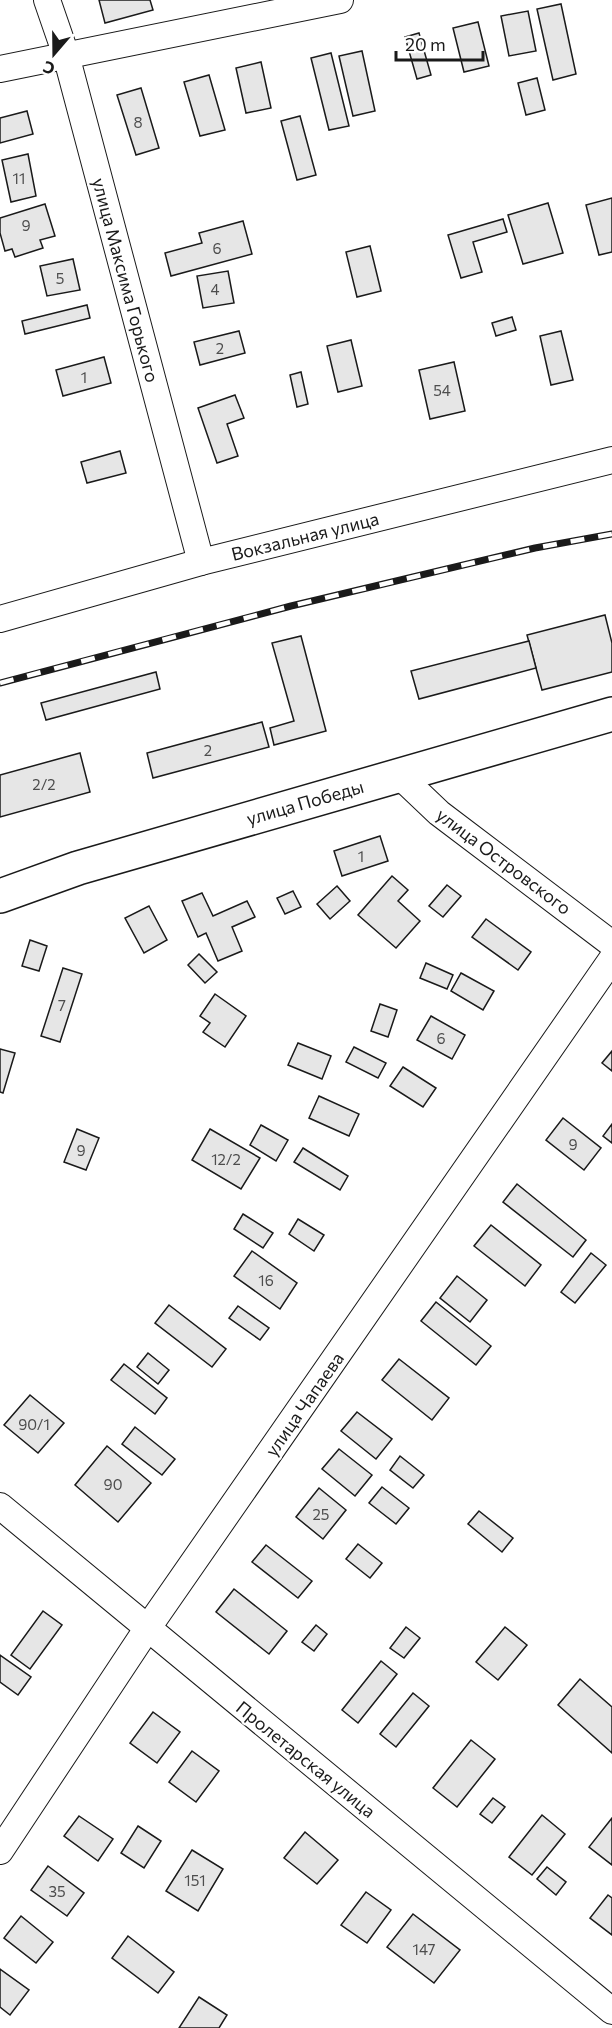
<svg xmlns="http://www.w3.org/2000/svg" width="612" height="2028" viewBox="0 0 612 2028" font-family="Commissioner,sans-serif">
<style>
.building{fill:#e6e6e6;stroke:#1a1a1a;stroke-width:1.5}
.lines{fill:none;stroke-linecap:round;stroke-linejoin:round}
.street-casing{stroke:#1a1a1a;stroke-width:28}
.secondary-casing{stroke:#1a1a1a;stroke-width:36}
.street{stroke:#fff;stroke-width:26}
.secondary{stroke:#fff;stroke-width:33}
.rail-casing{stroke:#1a1a1a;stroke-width:7}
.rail{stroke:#fff;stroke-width:4.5;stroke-dasharray:14;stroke-linecap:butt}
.labels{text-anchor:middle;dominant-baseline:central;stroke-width:4.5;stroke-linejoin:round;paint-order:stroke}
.number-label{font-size:15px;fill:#4d4d4d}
.street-label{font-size:18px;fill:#1a1a1a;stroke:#fff}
</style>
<rect width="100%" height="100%" fill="#fff"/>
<g class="building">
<polygon points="99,0 150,0 153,10 105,23"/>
<polygon points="561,4 576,74 553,80 537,9"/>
<polygon points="528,11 536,51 509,56 501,16"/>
<polygon points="478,22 489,66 464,72 453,28"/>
<polygon points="419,33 431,75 417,79 405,37"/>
<polygon points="362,51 375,111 353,116 339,56"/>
<polygon points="331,53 349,126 329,130 311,58"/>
<polygon points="261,62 271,108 246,113 236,68"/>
<polygon points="209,75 225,130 200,136 184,82"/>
<polygon points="537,78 545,110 526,115 518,83"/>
<polygon points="141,88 159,148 136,155 117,95"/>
<polygon points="27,111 33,134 0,143 0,118"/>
<polygon points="300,116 316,175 297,180 281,121"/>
<polygon points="28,154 36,196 11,202 2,160"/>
<polygon points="612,198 612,252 599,255 586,205"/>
<polygon points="548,203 563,253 523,264 508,215"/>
<polygon points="45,204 55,236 40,240 43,248 15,257 12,249 5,251 0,233 0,218"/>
<polygon points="503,219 507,232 473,242 482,272 461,278 448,235"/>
<polygon points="243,221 252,254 171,276 165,253 202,243 199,233"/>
<polygon points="370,246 381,291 357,297 346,252"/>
<polygon points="73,259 80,290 47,296 40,266"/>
<polygon points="228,271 234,303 203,308 197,276"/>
<polygon points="87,305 90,318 25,334 22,321"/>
<polygon points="512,317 516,330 496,336 492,323"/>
<polygon points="239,331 245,353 200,365 194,342"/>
<polygon points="561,331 573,380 551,385 540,336"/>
<polygon points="351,340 362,386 338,392 327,346"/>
<polygon points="104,357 111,383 63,396 56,370"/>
<polygon points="454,362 465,411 430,419 419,370"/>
<polygon points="301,372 308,404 297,407 290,375"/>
<polygon points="235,395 244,418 227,424 238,456 217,463 198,408"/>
<polygon points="120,451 126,473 87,483 81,462"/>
<polygon points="605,615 612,643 612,672 542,690 527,635"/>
<polygon points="301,636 326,731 274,745 270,728 294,721 272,643"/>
<polygon points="529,641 536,668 419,699 411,671"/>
<polygon points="156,672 160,689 46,720 41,703"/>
<polygon points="262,722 269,747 153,778 147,753"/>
<polygon points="80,753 90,792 0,817 0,775"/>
<polygon points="380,836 388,861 342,876 334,851"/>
<polygon points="392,876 408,890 398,901 420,921 396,948 358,915"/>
<polygon points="447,885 461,896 443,917 429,906"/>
<polygon points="337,886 350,901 330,919 317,904"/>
<polygon points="293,891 301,907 285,914 277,898"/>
<polygon points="202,893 213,916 247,901 255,917 232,927 242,951 218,961 206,933 198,937 182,901"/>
<polygon points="149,906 167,940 144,953 125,918"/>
<polygon points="486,919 531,952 518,970 472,937"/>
<polygon points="30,940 47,946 39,971 22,966"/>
<polygon points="199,954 217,972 205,983 188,965"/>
<polygon points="426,963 453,975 447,989 420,978"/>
<polygon points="63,968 82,974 60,1042 41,1036"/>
<polygon points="461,973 494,991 483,1010 451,991"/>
<polygon points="215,994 246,1016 225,1047 203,1032 210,1023 200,1016"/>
<polygon points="380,1004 397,1010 388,1037 371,1031"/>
<polygon points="431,1016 465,1035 452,1059 417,1040"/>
<polygon points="298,1043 331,1056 322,1079 288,1065"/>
<polygon points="354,1047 386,1063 378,1078 346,1062"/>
<polygon points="0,1049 15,1053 3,1093 0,1092"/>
<polygon points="612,1051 612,1071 602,1063"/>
<polygon points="403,1067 436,1088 423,1107 390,1086"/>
<polygon points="319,1096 359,1114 349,1136 309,1118"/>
<polygon points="563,1118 601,1148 584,1170 546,1140"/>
<polygon points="612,1124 612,1143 603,1136"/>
<polygon points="261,1125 288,1140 276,1161 250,1145"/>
<polygon points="77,1129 99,1138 86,1170 64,1162"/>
<polygon points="210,1129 260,1158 241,1189 192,1160"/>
<polygon points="303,1148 348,1176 340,1190 294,1162"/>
<polygon points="517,1184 586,1240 573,1257 503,1202"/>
<polygon points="243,1214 273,1233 263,1248 234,1229"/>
<polygon points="298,1219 324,1235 314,1251 289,1234"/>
<polygon points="491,1225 541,1265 525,1286 474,1246"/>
<polygon points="252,1251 297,1283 280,1309 234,1276"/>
<polygon points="591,1253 606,1265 575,1303 561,1292"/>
<polygon points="457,1276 487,1300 470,1322 440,1298"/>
<polygon points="436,1302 491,1346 476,1365 421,1321"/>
<polygon points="169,1305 226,1349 212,1367 155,1323"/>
<polygon points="238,1306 269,1328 260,1340 229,1318"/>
<polygon points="148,1353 169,1370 158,1384 137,1367"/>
<polygon points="399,1359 449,1398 432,1420 382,1380"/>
<polygon points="124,1364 167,1398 155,1414 111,1380"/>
<polygon points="30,1395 64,1423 38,1453 4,1425"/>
<polygon points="357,1412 392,1439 376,1459 341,1431"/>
<polygon points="135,1427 175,1459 162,1475 122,1444"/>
<polygon points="107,1446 151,1483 118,1522 75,1485"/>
<polygon points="339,1449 372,1475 355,1496 322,1469"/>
<polygon points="400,1456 424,1475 413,1488 390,1470"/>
<polygon points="382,1487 409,1508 396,1524 369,1503"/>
<polygon points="319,1488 346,1510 323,1539 296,1517"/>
<polygon points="479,1511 513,1538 502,1552 468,1524"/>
<polygon points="358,1544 382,1563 370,1578 346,1559"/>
<polygon points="266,1545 312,1581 298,1598 252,1562"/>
<polygon points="234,1589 287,1631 269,1654 216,1612"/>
<polygon points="43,1611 62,1625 30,1669 11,1655"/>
<polygon points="316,1625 327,1634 314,1651 302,1642"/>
<polygon points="406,1627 420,1638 404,1658 390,1648"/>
<polygon points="505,1627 527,1645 498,1680 476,1662"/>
<polygon points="0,1655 31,1677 18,1695 0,1682"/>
<polygon points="381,1661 397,1674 358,1723 342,1710"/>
<polygon points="580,1679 612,1707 612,1753 558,1705"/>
<polygon points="413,1693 429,1706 396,1747 380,1734"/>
<polygon points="153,1712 180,1732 157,1763 130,1743"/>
<polygon points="471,1740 495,1759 457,1807 433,1788"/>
<polygon points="192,1751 219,1771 196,1802 169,1782"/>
<polygon points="493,1798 505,1807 492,1823 480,1814"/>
<polygon points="542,1815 565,1834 532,1875 509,1857"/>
<polygon points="79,1816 113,1839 98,1861 64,1836"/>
<polygon points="612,1818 612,1865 589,1847"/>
<polygon points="138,1826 161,1841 144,1868 121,1853"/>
<polygon points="305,1832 338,1860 317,1884 284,1858"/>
<polygon points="192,1850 223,1869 198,1911 166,1891"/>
<polygon points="48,1866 84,1893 67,1916 31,1890"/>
<polygon points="547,1867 566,1882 556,1895 537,1879"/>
<polygon points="366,1892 391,1910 367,1943 341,1925"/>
<polygon points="608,1895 612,1898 612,1935 590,1918"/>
<polygon points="413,1914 460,1950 434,1983 387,1947"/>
<polygon points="21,1916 53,1942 36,1963 4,1938"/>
<polygon points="128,1936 174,1972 158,1993 112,1958"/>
<polygon points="0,1969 29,1990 10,2015 0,2007"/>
<polygon points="199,1997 227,2015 219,2028 179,2028"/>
</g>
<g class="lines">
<defs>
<g id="street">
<polyline points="47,0 66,55 201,562"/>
<polyline points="0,69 340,0"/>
<polyline points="0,619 201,562 612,460"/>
<polyline points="399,775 439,813 612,944"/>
<polyline points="0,1506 612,2011"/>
<polyline points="0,1851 147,1629 612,959"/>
</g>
<polyline id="secondary" points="0,896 78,868 612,714"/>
</defs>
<use href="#street" class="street-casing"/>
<use href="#secondary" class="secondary-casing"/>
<use href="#street" class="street"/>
<use href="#secondary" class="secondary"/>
<defs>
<polyline id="rail" points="0,683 291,606 535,548 612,534"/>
</defs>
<use href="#rail" class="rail-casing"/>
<use href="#rail" class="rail"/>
</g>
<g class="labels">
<g class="number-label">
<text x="138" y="122">8</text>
<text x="19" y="178">11</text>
<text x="26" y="225">9</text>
<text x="217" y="248">6</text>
<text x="60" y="278">5</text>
<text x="215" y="289">4</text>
<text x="220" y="348">2</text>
<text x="84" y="377">1</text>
<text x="442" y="390">54</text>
<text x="208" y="750">2</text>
<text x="44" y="784">2/2</text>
<text x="361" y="856">1</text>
<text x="62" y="1005">7</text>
<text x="441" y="1038">6</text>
<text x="573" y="1144">9</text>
<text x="81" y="1150">9</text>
<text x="226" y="1159">12/2</text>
<text x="266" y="1280">16</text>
<text x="34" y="1424">90/1</text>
<text x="113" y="1484">90</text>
<text x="321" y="1514">25</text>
<text x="195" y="1880">151</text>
<text x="57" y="1891">35</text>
<text x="424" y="1949">147</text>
</g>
<g class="street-label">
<text transform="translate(126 280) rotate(75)">улица Максима Горького</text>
<text transform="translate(305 536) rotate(-14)">Вокзальная улица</text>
<text transform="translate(305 802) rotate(-16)">улица Победы</text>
<text transform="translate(504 861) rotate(37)">улица Островского</text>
<text transform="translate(304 1404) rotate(-55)">улица Чапаева</text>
<text transform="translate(306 1759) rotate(39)">Пролетарская улица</text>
</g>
</g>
<g transform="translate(54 54) rotate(200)" stroke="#ffffff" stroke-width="4.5" paint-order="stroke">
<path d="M0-4.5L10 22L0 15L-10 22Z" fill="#1a1a1a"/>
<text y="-9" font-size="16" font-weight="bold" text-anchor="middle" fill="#1a1a1a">С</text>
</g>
<path d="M396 51v9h87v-9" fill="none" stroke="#1a1a1a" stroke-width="3"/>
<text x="405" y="51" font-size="18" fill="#1a1a1a" stroke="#ffffff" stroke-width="4.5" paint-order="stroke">20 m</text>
</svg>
